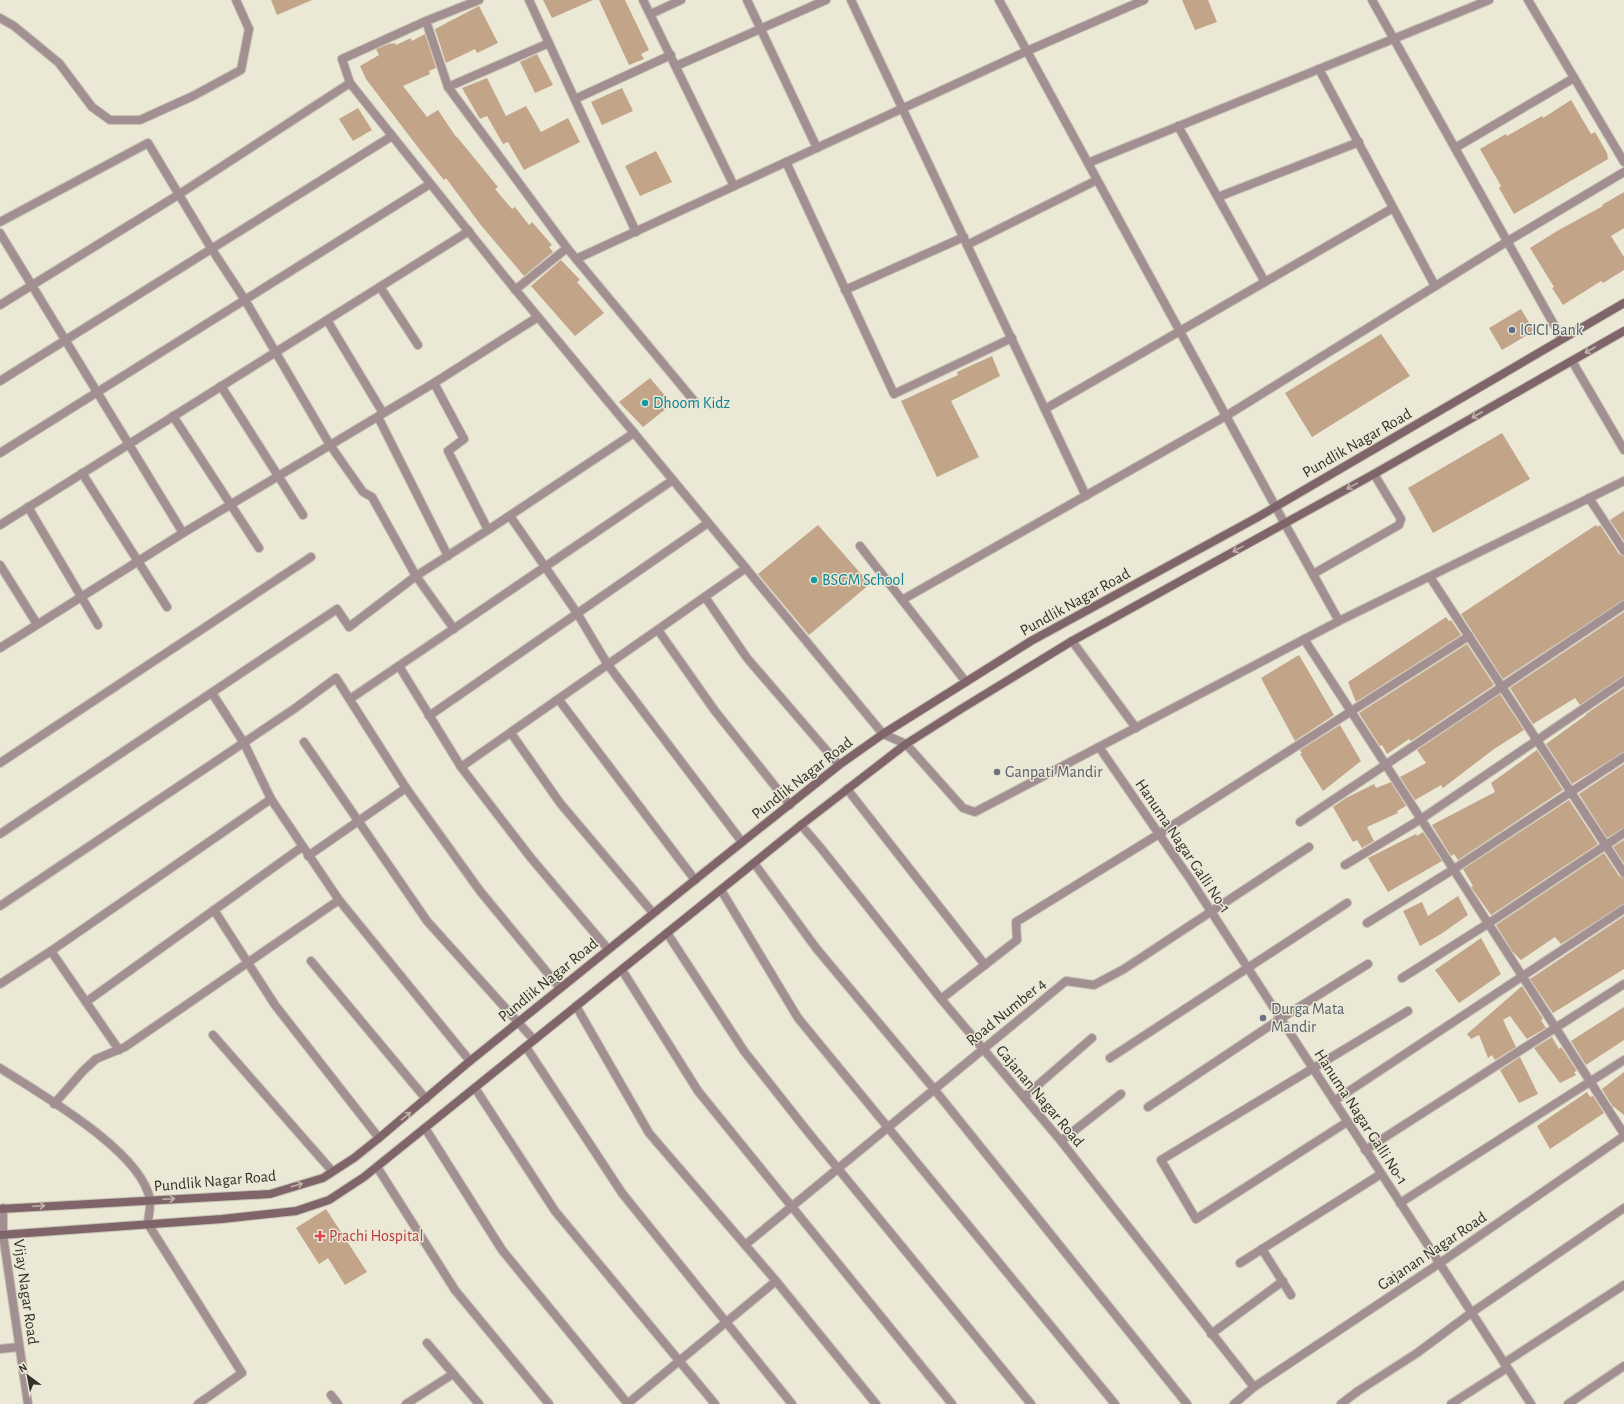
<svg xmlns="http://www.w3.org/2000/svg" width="1624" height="1404" viewBox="0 0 1624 1404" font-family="'Alegreya Sans',sans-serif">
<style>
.building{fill:#c2a488}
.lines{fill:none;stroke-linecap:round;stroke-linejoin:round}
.service-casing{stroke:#c6c3b4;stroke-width:10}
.minor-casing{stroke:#c6c3b4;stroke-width:10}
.tertiary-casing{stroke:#c6c3b4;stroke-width:10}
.secondary-casing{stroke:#c6c3b4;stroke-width:10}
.service{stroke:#a28f92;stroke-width:8}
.minor{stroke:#a28f92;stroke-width:8}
.tertiary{stroke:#a28f92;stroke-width:8}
.secondary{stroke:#7f6469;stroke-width:8}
.oneway{stroke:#c0b3aa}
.service-dot{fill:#5c6f8a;stroke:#ebe8d6;stroke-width:1.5}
.culture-dot{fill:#0f9aa8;stroke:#ebe8d6;stroke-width:1.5}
.worship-dot{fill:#6b7280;stroke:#ebe8d6;stroke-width:1.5}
.health-dot{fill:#e0444e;stroke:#ebe8d6;stroke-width:1.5}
.labels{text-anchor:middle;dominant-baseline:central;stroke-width:3;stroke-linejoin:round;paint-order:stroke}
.service-label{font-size:16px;fill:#4e5e75;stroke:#ebe8d6;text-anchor:start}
.culture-label{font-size:16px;fill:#0d838f;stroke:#ebe8d6;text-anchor:start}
.street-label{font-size:16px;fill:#32312a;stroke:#ebe8d6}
.worship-label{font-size:16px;fill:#5b616d;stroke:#ebe8d6;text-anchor:start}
.health-label{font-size:16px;fill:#be3a42;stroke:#ebe8d6;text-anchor:start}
</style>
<rect width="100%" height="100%" fill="#ebe8d6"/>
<g class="building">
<polygon points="271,0 312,0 277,15"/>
<polygon points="543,0 593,0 552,18"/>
<polygon points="599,0 625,0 649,50 641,54 644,59 629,65"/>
<polygon points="1182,0 1208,0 1217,22 1195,30"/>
<polygon points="479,6 498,43 477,53 475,49 446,63 435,29"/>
<polygon points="425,34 436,68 429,71 430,74 403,86 427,117 438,110 456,137 457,137 498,187 495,189 512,209 515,207 529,225 532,222 552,245 549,247 553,252 524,276 480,224 446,178 444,180 420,150 366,79 360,66 379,55 376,49 391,43 391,44 395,43 396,45 411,38 412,41"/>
<polygon points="537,54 553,85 535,93 520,62"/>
<polygon points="487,78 506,116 526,106 541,132 568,118 580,142 524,170 508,142 503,144 487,116 480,119 462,88"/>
<polygon points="622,88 633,111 602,125 591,102"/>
<polygon points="1571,100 1591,134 1595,132 1607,153 1608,159 1514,214 1499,188 1501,186 1480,149 1506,134 1507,136 1542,116 1543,118"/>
<polygon points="358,108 372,130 353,141 339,119"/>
<polygon points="656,151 672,182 640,196 625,166"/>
<polygon points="1624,192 1624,228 1611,236 1624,257 1624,270 1603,283 1601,281 1563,305 1552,288 1554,287 1530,248 1557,231 1603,206 1602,205"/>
<polygon points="561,260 580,280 577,282 604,313 575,336 531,286"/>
<polygon points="1521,309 1534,331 1502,350 1489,328"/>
<polygon points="1381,334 1410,376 1312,437 1285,393"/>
<polygon points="992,356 1000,376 951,401 979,457 937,477 901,401 958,375 957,372"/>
<polygon points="650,378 672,404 643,427 619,402"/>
<polygon points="1502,433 1530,479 1433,533 1408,488"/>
<polygon points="1624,511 1624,541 1610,520"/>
<polygon points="818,525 870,584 809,635 758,574"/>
<polygon points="1596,525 1598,527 1600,525 1619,554 1624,556 1624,600 1503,679 1461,614"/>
<polygon points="1624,612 1624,676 1580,705 1575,698 1533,724 1510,688"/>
<polygon points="1446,617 1449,621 1451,620 1461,635 1356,702 1348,682"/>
<polygon points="1467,644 1494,685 1411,741 1409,739 1387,754 1382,745 1380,746 1359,713"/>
<polygon points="1299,655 1334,715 1295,741 1261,678"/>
<polygon points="1624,688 1624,752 1572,784 1546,744 1586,715 1586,714"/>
<polygon points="1500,694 1524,730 1494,749 1443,788 1441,785 1415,800 1400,777 1426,763 1417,750"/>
<polygon points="1340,725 1361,761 1323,791 1300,754 1302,753 1300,750"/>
<polygon points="1537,750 1563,790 1458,860 1454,854 1451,856 1432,825 1495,792 1491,783"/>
<polygon points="1624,764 1624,828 1607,838 1579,794"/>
<polygon points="1391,782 1406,806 1397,811 1398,813 1367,827 1374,841 1362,848 1357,840 1353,842 1333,807 1346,798 1374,784 1376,788"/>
<polygon points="1569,800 1598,844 1491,915 1471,887 1473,886 1463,869"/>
<polygon points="1423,832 1442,861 1388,892 1368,858 1416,834 1417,836"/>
<polygon points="1624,840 1624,863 1613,847"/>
<polygon points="1604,853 1619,876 1624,878 1624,904 1561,944 1555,937 1521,960 1512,951 1496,925"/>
<polygon points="1458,896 1468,915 1441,934 1420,946 1403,911 1422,902 1428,916"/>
<polygon points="1624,916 1624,969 1553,1013 1530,979"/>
<polygon points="1481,938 1501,974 1459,1003 1435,970"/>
<polygon points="1522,986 1543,1019 1541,1020 1546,1028 1527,1039 1510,1016 1503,1020 1516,1047 1495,1060 1492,1055 1488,1058 1479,1035 1471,1039 1467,1034"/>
<polygon points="1624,1007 1624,1040 1586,1065 1571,1041"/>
<polygon points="1552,1037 1559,1049 1561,1047 1577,1071 1574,1072 1576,1075 1560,1083 1534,1048"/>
<polygon points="1520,1057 1538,1094 1519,1103 1500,1070"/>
<polygon points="1624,1072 1624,1115 1614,1107 1613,1107 1602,1089"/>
<polygon points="1587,1092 1590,1097 1593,1096 1604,1113 1550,1149 1537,1126"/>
<polygon points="326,1209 367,1272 345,1285 328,1258 319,1264 296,1228"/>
</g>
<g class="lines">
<defs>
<polyline id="service" points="0,18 14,26 59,63 92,107 110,120 140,120 193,96 241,70 249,29"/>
<g id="minor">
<polyline points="236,0 249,29"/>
<polyline points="479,0 426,21 342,59 350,83 505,277 883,734 906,744 963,808 975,812 1339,621 1624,481"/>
<polyline points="529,0 636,232"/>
<polyline points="643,0 734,186"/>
<polyline points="747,0 817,148"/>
<polyline points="851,0 1086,496"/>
<polyline points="1372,0 1562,339"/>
<polyline points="1528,0 1624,162"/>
<polyline points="651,14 681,0"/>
<polyline points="426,21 448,87 567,248 695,402"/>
<polyline points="676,66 826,0"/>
<polyline points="1319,69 1435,286"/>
<polyline points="448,87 549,43"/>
<polyline points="575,99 671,55"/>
<polyline points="1178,126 1265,282"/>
<polyline points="1455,148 1574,78"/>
<polyline points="786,162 894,394 1012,338"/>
<polyline points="1088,163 1489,0"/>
<polyline points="1218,197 1359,142"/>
<polyline points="0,222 148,143 211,248 245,300 330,445 363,492 372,497 416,576 454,629"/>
<polyline points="0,233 183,533"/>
<polyline points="967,245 1097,180"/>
<polyline points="576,259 1027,51 1144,0"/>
<polyline points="380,287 418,345"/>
<polyline points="515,290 567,248"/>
<polyline points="845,290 964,237"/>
<polyline points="0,305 178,195 350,83"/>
<polyline points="327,320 383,413"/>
<polyline points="1572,361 1624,450"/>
<polyline points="0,381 392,136"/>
<polyline points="434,383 464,439 448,451 488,530"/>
<polyline points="221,386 303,515"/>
<polyline points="1045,409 1393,208"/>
<polyline points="173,416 259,548"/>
<polyline points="378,417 448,556"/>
<polyline points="0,453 430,184"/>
<polyline points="82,473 167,607"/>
<polyline points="1589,498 1624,551"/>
<polyline points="28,507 98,625"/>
<polyline points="510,516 577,613 608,665 742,842"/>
<polyline points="1285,524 1339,621"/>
<polyline points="0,525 469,231"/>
<polyline points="860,546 966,682"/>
<polyline points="0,565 37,624"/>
<polyline points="1313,574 1399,525 1401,519 1374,474"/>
<polyline points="1430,577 1624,873"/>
<polyline points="705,597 747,658 839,765"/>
<polyline points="902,600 1226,416 1508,241 1624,172"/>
<polyline points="658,630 715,711 790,805"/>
<polyline points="1304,639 1421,819 1624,1134"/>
<polyline points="1072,641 1136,728"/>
<polyline points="0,648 183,533 434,383 538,317"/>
<polyline points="399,666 461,767 531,858 608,949"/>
<polyline points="212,693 244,743 271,799 339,900 470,1061"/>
<polyline points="350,699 673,480"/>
<polyline points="559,700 695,880"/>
<polyline points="429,716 708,523"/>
<polyline points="511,733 560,803 653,913"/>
<polyline points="304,742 427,921 534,1040"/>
<polyline points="1099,747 1190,879 1531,1404"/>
<polyline points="0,763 311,557"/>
<polyline points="461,767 746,568"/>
<polyline points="847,789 985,965"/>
<polyline points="1300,822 1624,605"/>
<polyline points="801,825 820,847 941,999 1061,1141 1254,1387"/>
<polyline points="0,834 337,609 349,627 416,576 488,530 634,433"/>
<polyline points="308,856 406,788"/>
<polyline points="754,863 816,948 934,1089 1187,1404"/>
<polyline points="1345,865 1421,819 1624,681"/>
<polyline points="721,890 798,1018 1115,1404"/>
<polyline points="0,906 294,709 336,678 406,788 480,891 560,988"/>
<polyline points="214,910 275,1005 379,1138"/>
<polyline points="1367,923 1454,869 1624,757"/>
<polyline points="667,933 744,1051 808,1132 1031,1404"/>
<polyline points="51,951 119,1050"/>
<polyline points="311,961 426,1099"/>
<polyline points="622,970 698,1091 952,1404"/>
<polyline points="1402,978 1489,923 1624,833"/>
<polyline points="0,984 51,951 271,799"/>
<polyline points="941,999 1017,940 1016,922 1159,834 1469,636"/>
<polyline points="86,1002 302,847"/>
<polyline points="576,1006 649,1133 776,1281 876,1404"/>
<polyline points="213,1035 332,1171"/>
<polyline points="526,1047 622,1193 792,1404"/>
<polyline points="1110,1058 1347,903"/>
<path d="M0,1068C40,1094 142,1151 150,1200C151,1207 148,1217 148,1224L242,1373L198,1404"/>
<polyline points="475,1088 555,1211 715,1404"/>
<polyline points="1024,1097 1092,1038"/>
<polyline points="1334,1101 1624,909"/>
<polyline points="54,1104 83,1071 96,1059 125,1047 339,900"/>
<polyline points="1148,1107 1280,1019 1368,964"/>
<polyline points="1347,1122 1196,1219 1161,1160 1408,1011"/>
<polyline points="425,1128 502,1250 628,1404"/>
<polyline points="1061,1141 1121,1094"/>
<polyline points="1365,1150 1624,984"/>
<polyline points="377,1167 455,1290 549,1404"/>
<polyline points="1400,1203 1624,1060"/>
<polyline points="745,1245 1066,981 1094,985 1124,969 1309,847"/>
<polyline points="1262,1249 1291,1295"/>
<polyline points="1240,1263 1381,1174"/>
<polyline points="1211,1334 1283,1281"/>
<polyline points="427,1343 479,1404"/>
<polyline points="0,1349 19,1347"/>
<polyline points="1504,1363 1624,1285"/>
<polyline points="331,1395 338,1404"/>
<polyline points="406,1404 453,1374"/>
<polyline points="627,1404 776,1281"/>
<polyline points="1234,1404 1254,1387 1440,1263 1624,1136"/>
<polyline points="1341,1404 1358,1391 1417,1353 1471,1313 1624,1208"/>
<polyline points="1451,1404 1507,1368"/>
<polyline points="1568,1404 1624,1366"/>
</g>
<g id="tertiary">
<polyline points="999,0 1285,524"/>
<polyline points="3,1208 3,1235 28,1404"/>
</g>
<g id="secondary">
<polyline points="0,1209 270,1194 323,1178 354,1158 379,1138 470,1061 716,863 839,765 883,734 1031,641 1258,517 1624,303"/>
<polyline points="0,1235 222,1219 296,1211 329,1200 364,1177 801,825 906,744 961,709 1072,641 1374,474 1624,331"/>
</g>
</defs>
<use href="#service" class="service-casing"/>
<use href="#minor" class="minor-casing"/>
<use href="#tertiary" class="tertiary-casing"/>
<use href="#secondary" class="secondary-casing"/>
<use href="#service" class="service"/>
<use href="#minor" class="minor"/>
<use href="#tertiary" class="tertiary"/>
<use href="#secondary" class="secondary"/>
</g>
<defs><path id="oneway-shaft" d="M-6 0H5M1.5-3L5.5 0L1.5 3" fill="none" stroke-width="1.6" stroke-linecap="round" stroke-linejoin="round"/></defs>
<g class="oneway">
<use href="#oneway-shaft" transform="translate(1590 350) rotate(150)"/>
<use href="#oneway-shaft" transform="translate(1477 415) rotate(150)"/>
<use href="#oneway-shaft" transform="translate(1352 486) rotate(151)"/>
<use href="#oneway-shaft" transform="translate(1238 549) rotate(151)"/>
<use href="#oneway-shaft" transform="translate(406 1116) rotate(-39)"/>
<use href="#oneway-shaft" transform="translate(297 1185) rotate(-17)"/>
<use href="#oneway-shaft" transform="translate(169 1199) rotate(-3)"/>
<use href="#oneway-shaft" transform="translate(39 1206) rotate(-3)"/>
</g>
<circle class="service-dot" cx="1512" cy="330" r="4"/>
<g class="culture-dot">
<circle cx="645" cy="403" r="4"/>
<circle cx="814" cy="580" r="4"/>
</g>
<g class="worship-dot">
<circle cx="997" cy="772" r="4"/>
<circle cx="1263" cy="1018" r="4"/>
</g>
<path class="health-dot" d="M318 1230h4v4h4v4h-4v4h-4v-4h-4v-4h4z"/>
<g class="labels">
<g class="service-label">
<text x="1520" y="330">ICICI Bank</text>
</g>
<g class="culture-label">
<text x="653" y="403">Dhoom Kidz</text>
<text x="822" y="580">BSGM School</text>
</g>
<g class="street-label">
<text transform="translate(1357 443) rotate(-30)">Pundlik Nagar Road</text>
<text transform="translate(1075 602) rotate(-29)">Pundlik Nagar Road</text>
<text transform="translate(802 778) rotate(-38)">Pundlik Nagar Road</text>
<text transform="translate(1183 846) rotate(56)">Hanuma Nagar Galli No-1</text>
<text transform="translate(548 980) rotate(-39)">Pundlik Nagar Road</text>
<text transform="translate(1006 1012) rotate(-39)">Road Number 4</text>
<text transform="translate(1040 1096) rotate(50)">Gajanan Nagar Road</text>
<text transform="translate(1361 1117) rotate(57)">Hanuma Nagar Galli No-1</text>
<text transform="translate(215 1181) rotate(-5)">Pundlik Nagar Road</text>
<text transform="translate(1432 1251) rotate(-34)">Gajanan Nagar Road</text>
<text transform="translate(26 1292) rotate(82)">Vijay Nagar Road</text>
</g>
<g class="worship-label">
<text x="1005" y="772">Ganpati Mandir</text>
<text x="1271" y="1009">Durga Mata<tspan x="1271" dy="18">Mandir</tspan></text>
</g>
<g class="health-label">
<text x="329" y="1236">Prachi Hospital</text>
</g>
</g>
<g transform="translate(28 1376) rotate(328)" stroke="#ebe8d6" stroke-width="3" paint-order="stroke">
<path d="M0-3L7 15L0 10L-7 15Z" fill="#32312a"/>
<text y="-6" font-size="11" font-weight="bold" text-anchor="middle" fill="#32312a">N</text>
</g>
</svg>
